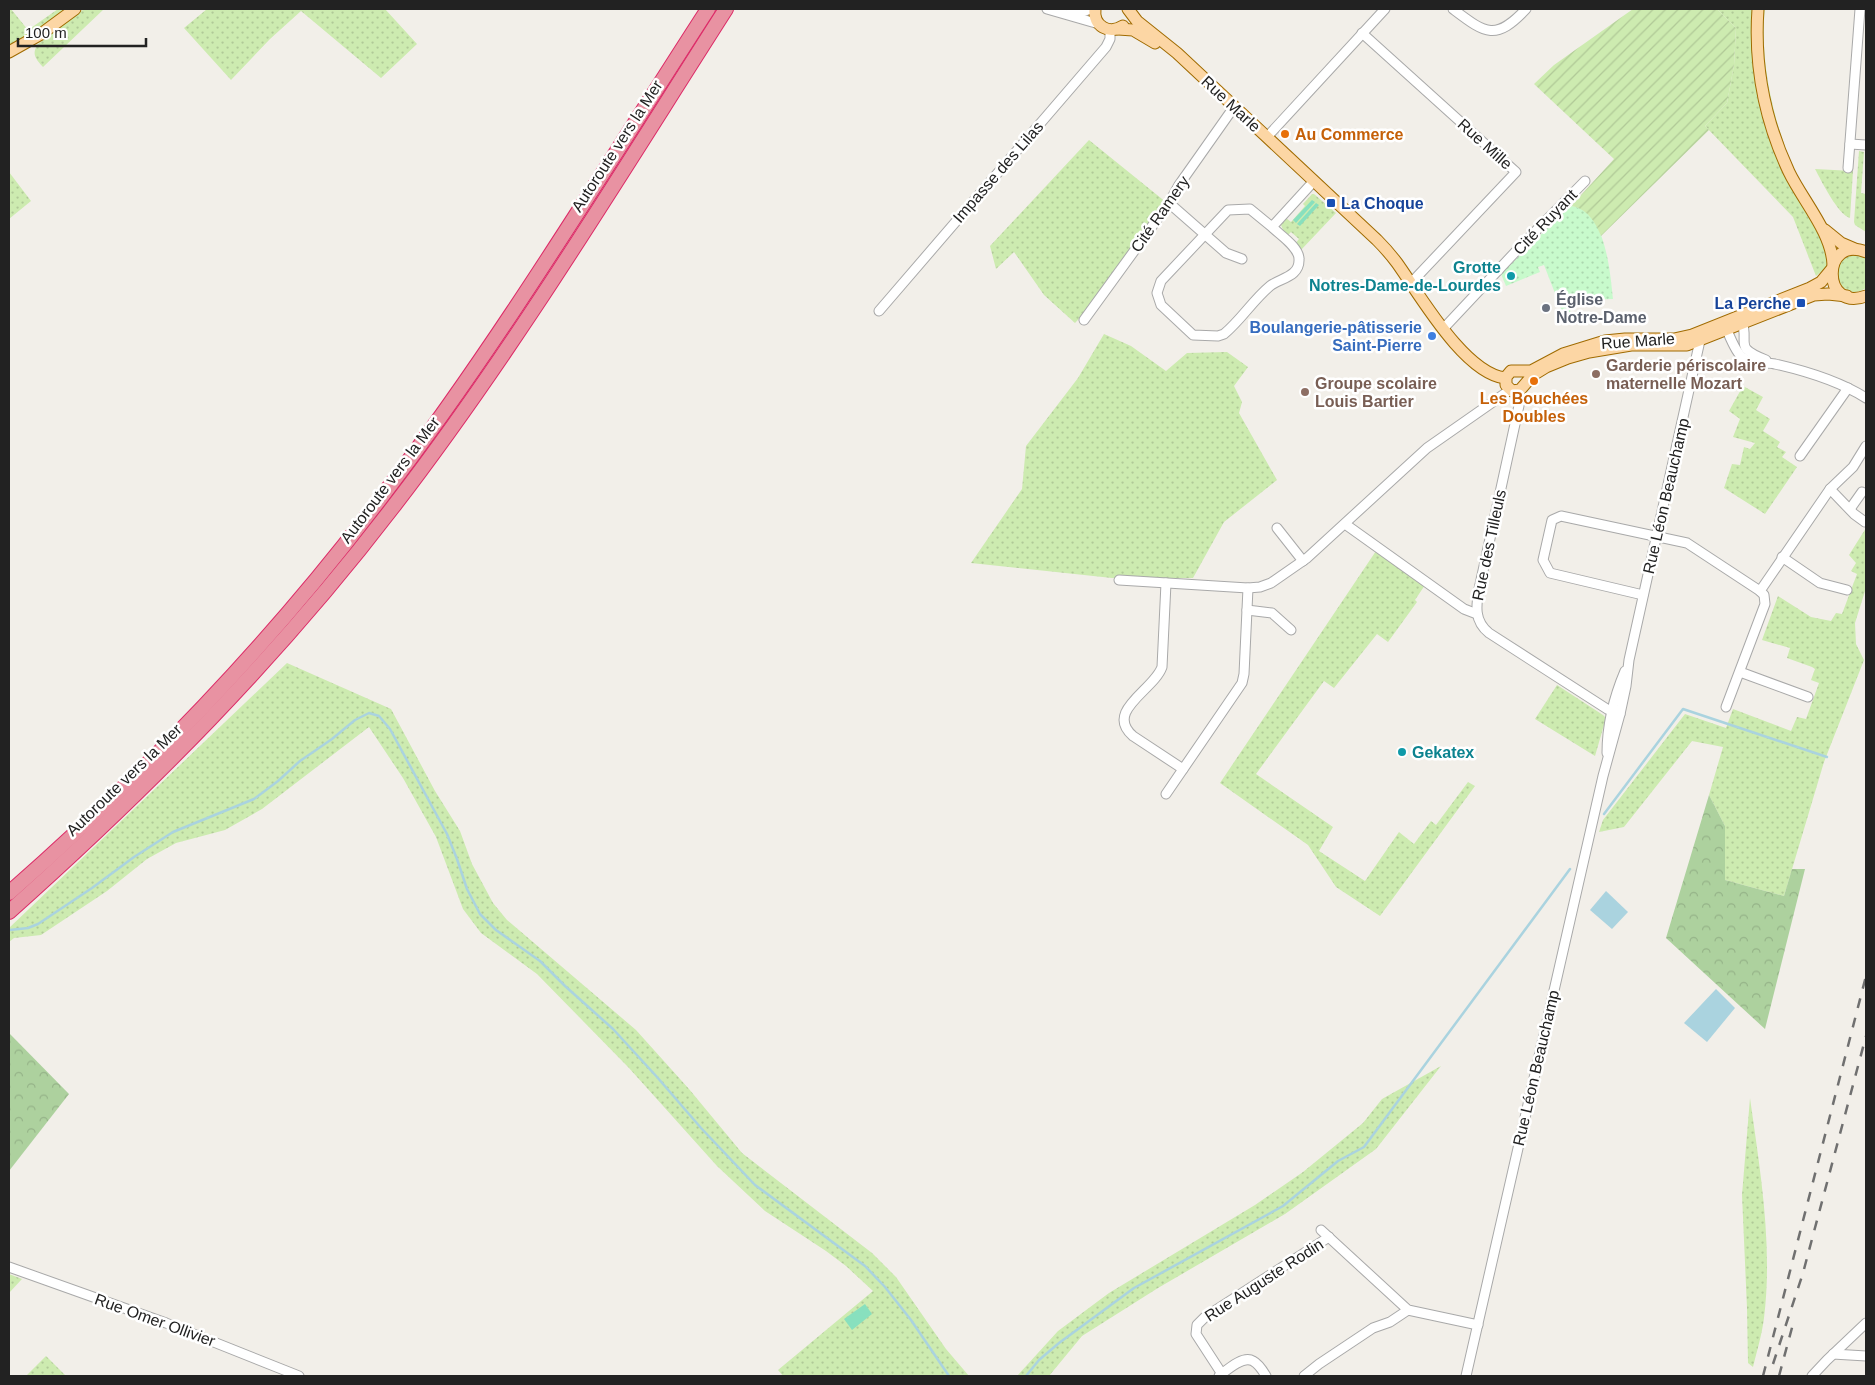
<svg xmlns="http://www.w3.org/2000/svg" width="1875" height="1385" viewBox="0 0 1875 1385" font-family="Arial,sans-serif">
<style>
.grass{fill:url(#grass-dots)}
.forest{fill:url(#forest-crowns)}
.park{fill:url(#park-dots)}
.garden{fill:url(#garden-furrows)}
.pitch{fill:#88e0be}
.water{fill:#aad3df}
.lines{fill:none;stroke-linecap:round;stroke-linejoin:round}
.stream{stroke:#aad3df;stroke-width:2.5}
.minor-casing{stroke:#a9a9a9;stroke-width:11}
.major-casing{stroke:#a06b00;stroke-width:13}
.highway-casing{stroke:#dc2a67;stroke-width:16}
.minor{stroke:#fff;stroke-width:9}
.major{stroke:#fcd6a4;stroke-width:11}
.highway{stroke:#e892a2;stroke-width:14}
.rail{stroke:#707070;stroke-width:2.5;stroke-dasharray:10 10;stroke-linecap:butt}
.food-dot{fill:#e8710a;stroke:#fff;stroke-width:2}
.transit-dot{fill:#1a4fb4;stroke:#fff;stroke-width:2}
.culture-dot{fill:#0f9aa8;stroke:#fff;stroke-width:2}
.worship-dot{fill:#6b7280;stroke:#fff;stroke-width:2}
.shop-dot{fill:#3f7fe0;stroke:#fff;stroke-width:2}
.education-dot{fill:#8d6e63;stroke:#fff;stroke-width:2}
.labels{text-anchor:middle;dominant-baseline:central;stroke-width:5;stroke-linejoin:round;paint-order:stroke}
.street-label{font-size:16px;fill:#222;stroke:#fff}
.food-label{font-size:16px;font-weight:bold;fill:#c56008;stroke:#fff;text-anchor:start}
.transit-label{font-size:16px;font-weight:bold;fill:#164399;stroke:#fff;text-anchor:start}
.culture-label{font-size:16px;font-weight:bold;fill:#0d838f;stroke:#fff;text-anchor:end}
.worship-label{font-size:16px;font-weight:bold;fill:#5b616d;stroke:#fff;text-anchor:start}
.shop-label{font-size:16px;font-weight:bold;fill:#366cbe;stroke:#fff;text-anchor:end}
.education-label{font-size:16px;font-weight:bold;fill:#785e54;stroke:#fff;text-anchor:start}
</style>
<defs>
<pattern id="grass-dots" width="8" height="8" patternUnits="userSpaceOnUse" patternTransform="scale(1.25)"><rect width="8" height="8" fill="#cdebb0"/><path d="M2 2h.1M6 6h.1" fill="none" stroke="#b0c997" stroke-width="1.8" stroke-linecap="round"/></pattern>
<pattern id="forest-crowns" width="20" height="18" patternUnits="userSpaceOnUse" patternTransform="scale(1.25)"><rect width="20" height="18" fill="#add19e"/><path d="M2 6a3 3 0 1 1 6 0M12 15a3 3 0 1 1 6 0" fill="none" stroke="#95b388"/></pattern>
<pattern id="park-dots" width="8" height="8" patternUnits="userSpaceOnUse" patternTransform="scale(1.25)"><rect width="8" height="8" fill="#c8facc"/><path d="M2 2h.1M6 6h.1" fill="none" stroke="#acd6af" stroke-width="1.8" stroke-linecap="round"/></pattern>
<pattern id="garden-furrows" width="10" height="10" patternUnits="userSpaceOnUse" patternTransform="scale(1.25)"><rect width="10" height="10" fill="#cdebb0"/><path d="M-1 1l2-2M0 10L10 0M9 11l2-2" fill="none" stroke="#b0c997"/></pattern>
</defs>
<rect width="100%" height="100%" fill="#f2efe9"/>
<g class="grass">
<polygon points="9,9 11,9 28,30 58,9 67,9 36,32 9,45"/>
<path d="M84,9H104L43,67C36,59 31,54 38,44Z"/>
<polygon points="207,9 385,9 417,44 381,78 301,11 270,39 231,80 184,28"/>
<path d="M1717,9H1765C1757,78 1786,180 1834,232C1838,237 1847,240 1854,243L1816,276L1793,217L1705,126L1727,103L1734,65L1736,28Z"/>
<polygon points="1089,140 1167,203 1090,307 1075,323 1044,295 1014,252 996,269 990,246"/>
<polygon points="1859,151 1864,152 1861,193 1866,194 1866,232 1855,225 1854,222"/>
<path d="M1815,169L1853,171L1850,218C1838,215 1821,180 1815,169Z"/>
<polygon points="9,172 31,201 9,219"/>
<polygon points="1312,194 1314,194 1336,213 1301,250 1295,244 1299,239 1291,232 1286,237 1281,225 1286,218 1291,222 1305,206 1303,204"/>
<path d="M1851,255H1859L1866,259V288C1842,304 1823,266 1851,255Z"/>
<polygon points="1104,334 1131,346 1166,371 1187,353 1227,352 1248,367 1234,386 1242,402 1239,413 1277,480 1224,522 1193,578 1112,578 971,563 1022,489 1026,446 1078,378"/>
<polygon points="1743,386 1763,397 1756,410 1770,419 1763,431 1780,442 1777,447 1786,452 1782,457 1797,467 1765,514 1724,488 1732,464 1740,465 1744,447 1750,449 1755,443 1733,437 1740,419 1729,411"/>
<polygon points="1866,528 1866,588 1855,623 1856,644 1864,660 1824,762 1784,896 1725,880 1725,826 1709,795 1723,747 1692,741 1624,827 1599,832 1603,820 1685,714 1726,728 1733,709 1791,731 1797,717 1806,719 1819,683 1811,680 1815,669 1812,667 1787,658 1790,648 1762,640 1778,596 1811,617 1831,621 1836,613 1842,614 1857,574 1851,571 1856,563 1849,555"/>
<polygon points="1376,551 1425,585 1415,600 1417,602 1388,642 1377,634 1334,688 1324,681 1256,774 1333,827 1319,851 1365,881 1399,832 1414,844 1431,821 1436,825 1468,782 1475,786 1380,916 1336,887 1308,845 1220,783"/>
<polygon points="287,663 391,709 435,791 460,831 472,864 493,903 507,920 636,1030 689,1089 742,1153 872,1253 896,1277 946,1349 969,1376 783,1376 778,1370 873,1291 846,1266 826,1251 765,1211 717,1166 629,1068 537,974 481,933 463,909 436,837 403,778 369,727 262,809 225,830 176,843 147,859 107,891 41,935 14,938 9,942 9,928"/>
<polygon points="1557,685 1603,715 1606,718 1595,756 1535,719"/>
<polygon points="1441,1066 1376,1149 1285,1214 1158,1288 1082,1336 1049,1376 1017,1376 1058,1331 1109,1293 1255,1205 1303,1172 1363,1123 1382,1099"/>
<path d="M1750,1098C1760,1170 1773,1245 1764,1318C1762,1334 1757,1351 1753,1367L1748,1363L1747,1308L1742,1195Z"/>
<polygon points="9,1274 22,1279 9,1293"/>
<polygon points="46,1356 66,1376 26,1376"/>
</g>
<g class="forest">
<polygon points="1709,795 1725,826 1725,880 1784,896 1792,869 1805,869 1765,1029 1666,938"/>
<polygon points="9,1033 69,1094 9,1171"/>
</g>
<path class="park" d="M1571,206C1606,209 1610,273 1613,299L1571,300L1570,315L1565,319L1544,265L1538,267L1540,272L1506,286L1501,274L1566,210Z"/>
<path class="garden" d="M1633,9H1717L1736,28L1734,65L1727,103L1705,126L1709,130L1601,236C1596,223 1587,208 1571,206L1614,159L1534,84L1554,65Z"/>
<g class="pitch">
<polygon points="1312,200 1315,202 1296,223 1293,220"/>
<polygon points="1316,203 1319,205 1300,226 1297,224"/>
<polygon points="865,1304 872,1314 852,1330 844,1319"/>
</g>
<g class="water">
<polygon points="1606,891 1628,912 1612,929 1590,910"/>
<polygon points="1716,989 1735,1008 1707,1042 1684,1023"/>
</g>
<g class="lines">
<g class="stream">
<polyline points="1604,814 1683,709 1827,757"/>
<polyline points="10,930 28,928 38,924 92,888 134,857 173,832 254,799 278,781 300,761 332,739 355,720 369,713 379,716 390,729 447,834 457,859 467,889 480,914 496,930 540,961 565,986 613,1029 657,1077 701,1128 755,1185 865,1266 885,1287 911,1320 949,1376"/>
<polyline points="1026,1376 1039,1360 1059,1343 1134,1288 1283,1206 1338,1161 1364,1147 1570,869"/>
</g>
<defs>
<g id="minor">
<polyline points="1047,9 1099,24"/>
<path d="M1453,9C1485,33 1495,42 1526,9"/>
<polyline points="1069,14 1079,13 1091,9"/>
<polyline points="1362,33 1516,172 1411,283"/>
<polyline points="1267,137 1385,9"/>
<polyline points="1850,144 1866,145"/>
<polyline points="1848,168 1860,9"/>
<polyline points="1169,203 1226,253 1242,259"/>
<path d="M1272,227C1280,235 1299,247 1299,259C1300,277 1280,278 1270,286C1253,300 1241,320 1224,334L1218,336L1193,335L1161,305L1157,293L1161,281L1228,210L1250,209L1272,227L1314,181"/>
<polyline points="879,311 1106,47 1110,39 1110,30"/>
<path d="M1741,319C1751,344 1731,346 1766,360"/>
<polyline points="1084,320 1169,203 1179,185 1234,107"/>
<path d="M1725,325C1729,335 1734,349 1741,356C1751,365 1764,362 1775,364C1806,371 1839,381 1866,398"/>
<polyline points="1443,329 1519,248 1585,181"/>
<path d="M1519,391L1520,401L1479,589C1476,606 1474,621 1489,633L1607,709L1620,714"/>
<polyline points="1800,456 1848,388"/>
<polyline points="1830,489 1854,514 1865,522"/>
<polyline points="1850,509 1862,492"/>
<polyline points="1345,524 1464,609 1477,614"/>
<polyline points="1277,528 1303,561"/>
<polyline points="1782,557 1820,583 1847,590"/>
<polyline points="1119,580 1248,588 1260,587 1271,583 1307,558 1427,448 1510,390"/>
<path d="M1166,583L1162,667C1154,690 1104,711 1133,736L1183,769"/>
<polyline points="1643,595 1550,573 1543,560 1552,520 1561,516 1687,543 1760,591 1830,489 1853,467 1866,446"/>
<polyline points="1247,610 1272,613 1291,630"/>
<polyline points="1740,672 1808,697"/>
<polyline points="1726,707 1765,604 1764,595 1760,591"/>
<path d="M1607,753C1607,725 1614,697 1625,671"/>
<polyline points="1166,794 1242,683 1244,674 1248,588"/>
<polyline points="1321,1230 1408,1310 1478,1325"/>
<polyline points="9,1267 166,1323 299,1376"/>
<polyline points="1833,1354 1866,1356"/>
<polyline points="1222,1374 1196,1334 1197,1325 1205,1317 1329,1237"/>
<path d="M1219,1376C1227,1370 1243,1355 1253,1361C1259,1364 1263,1371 1266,1376"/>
<polyline points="1304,1376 1319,1364 1373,1328 1390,1322 1408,1310"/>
<polyline points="1466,1376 1603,776 1620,714 1626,686 1629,660 1701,336"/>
<polyline points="1812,1376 1827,1360 1866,1323"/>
</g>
<g id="major">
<path d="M1095,9C1093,26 1109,35 1123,26"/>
<path d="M1128,9L1137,21L1177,53L1377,240C1384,247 1391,255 1397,263C1420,295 1464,373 1505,378"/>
<path d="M1758,9C1754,65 1765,121 1789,172C1803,201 1832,233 1833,265"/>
<polyline points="1118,29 1133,30 1155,43"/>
<polyline points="9,52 41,34 75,9"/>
<polyline points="1825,230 1841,243 1855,249"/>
<path d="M1866,252C1821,234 1821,313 1866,296"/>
<polyline points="1831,270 1821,282 1810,288 1692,335 1674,339 1625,339 1605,341 1563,354 1531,371 1511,371 1506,377 1506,385 1512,391 1520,390 1533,375 1546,367 1568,358 1589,352 1631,345 1687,345 1814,295 1828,294 1847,296"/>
</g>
<g id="highway">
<path d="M9,893C147,772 276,638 386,491C503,337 603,171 708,9"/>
<path d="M9,912C148,788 279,656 393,507C514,350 619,176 726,9"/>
</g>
</defs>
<use href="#minor" class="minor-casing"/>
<use href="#major" class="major-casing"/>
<use href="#highway" class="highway-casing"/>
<use href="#minor" class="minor"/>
<use href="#major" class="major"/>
<use href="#highway" class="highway"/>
<g class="rail">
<polyline points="1773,1364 1803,1273 1866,1036"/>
<polyline points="1763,1376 1866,976"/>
<polyline points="1779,1376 1793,1324"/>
</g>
</g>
<g class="food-dot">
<circle cx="1285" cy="134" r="5"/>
<circle cx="1534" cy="381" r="5"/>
</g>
<g class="transit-dot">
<rect x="1326" y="198" width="10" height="10" rx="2.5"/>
<rect x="1796" y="298" width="10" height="10" rx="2.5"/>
</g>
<g class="culture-dot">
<circle cx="1511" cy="276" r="5"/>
<circle cx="1402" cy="752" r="5"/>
</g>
<circle class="worship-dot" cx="1546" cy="308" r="5"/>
<circle class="shop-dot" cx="1432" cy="336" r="5"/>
<g class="education-dot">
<circle cx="1596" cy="374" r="5"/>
<circle cx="1305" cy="392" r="5"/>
</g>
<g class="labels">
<g class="street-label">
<text transform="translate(1231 104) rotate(43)">Rue Marle</text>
<text transform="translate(1485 144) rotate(42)">Rue Mille</text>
<text transform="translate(617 146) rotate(-57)">Autoroute vers la Mer</text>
<text transform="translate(998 172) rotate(-49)">Impasse des Lilas</text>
<text transform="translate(1160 214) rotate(-55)">Cité Ramery</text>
<text transform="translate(1545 222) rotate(-46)">Cité Ruyant</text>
<text transform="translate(1638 341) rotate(-4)">Rue Marle</text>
<text transform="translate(390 480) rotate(-53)">Autoroute vers la Mer</text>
<text transform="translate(1666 496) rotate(-77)">Rue Léon Beauchamp</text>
<text transform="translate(1489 545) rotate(-78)">Rue des Tilleuls</text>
<text transform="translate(124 780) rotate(-44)">Autoroute vers la Mer</text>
<text transform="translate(1536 1068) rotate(-77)">Rue Léon Beauchamp</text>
<text transform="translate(1264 1280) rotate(-33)">Rue Auguste Rodin</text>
<text transform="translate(155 1320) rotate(20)">Rue Omer Ollivier</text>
</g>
<g class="food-label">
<text x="1295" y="134">Au Commerce</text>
<text x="1534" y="398" text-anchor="middle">Les Bouchées<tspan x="1534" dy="18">Doubles</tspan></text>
</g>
<g class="transit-label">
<text x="1341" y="203">La Choque</text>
<text x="1791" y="303" text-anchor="end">La Perche</text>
</g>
<g class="culture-label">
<text x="1501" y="267">Grotte<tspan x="1501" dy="18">Notres-Dame-de-Lourdes</tspan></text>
<text x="1412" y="752" text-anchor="start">Gekatex</text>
</g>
<g class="worship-label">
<text x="1556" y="299">Église<tspan x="1556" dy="18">Notre-Dame</tspan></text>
</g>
<g class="shop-label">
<text x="1422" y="327">Boulangerie-pâtisserie<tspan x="1422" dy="18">Saint-Pierre</tspan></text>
</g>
<g class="education-label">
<text x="1606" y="365">Garderie périscolaire<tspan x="1606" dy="18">maternelle Mozart</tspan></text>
<text x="1315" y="383">Groupe scolaire<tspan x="1315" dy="18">Louis Bartier</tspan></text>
</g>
</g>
<rect width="1875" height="1385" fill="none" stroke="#222222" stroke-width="20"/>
<path d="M18 38v8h128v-8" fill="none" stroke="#222222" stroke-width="2.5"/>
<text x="25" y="38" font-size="15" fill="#222222" stroke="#ffffff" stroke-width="4" paint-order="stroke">100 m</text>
</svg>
